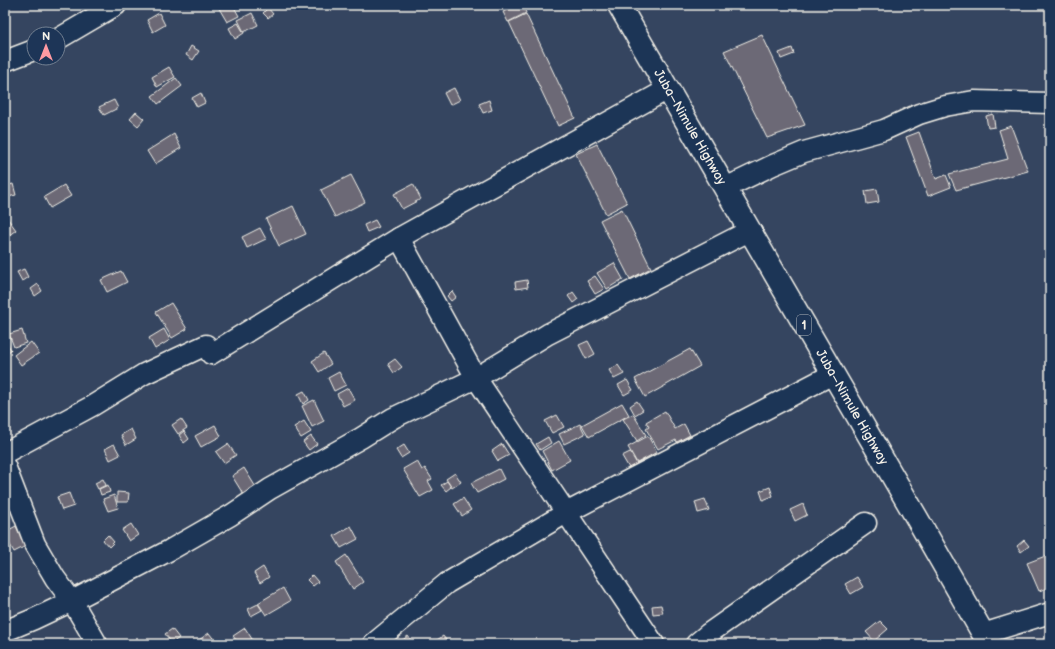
<svg xmlns="http://www.w3.org/2000/svg" width="1055" height="649" viewBox="0 0 1055 649" font-family="'Balsamiq Sans',sans-serif">
<style>
.building{fill:#6c6976;stroke:#f4f1e8}
.lines{fill:none;stroke-linecap:round;stroke-linejoin:round}
.street-casing{stroke:#f4f1e8;stroke-width:23}
.primary-casing{stroke:#f4f1e8;stroke-width:25}
.street{stroke:#1d3557;stroke-width:20}
.primary{stroke:#1d3557;stroke-width:22}
.labels{text-anchor:middle;dominant-baseline:central;stroke-width:3;stroke-linejoin:round;paint-order:stroke}
.shield{fill:#1d3557;stroke:#b4b9bc;stroke-width:1}
.shield-label{font-size:12px;font-weight:bold;fill:#f4f1e8}
.street-label{font-size:13px;fill:#f4f1e8;stroke:#1d3557}
</style>
<rect width="100%" height="100%" fill="#354560"/>
<filter id="ink" filterUnits="userSpaceOnUse"><feTurbulence type="fractalNoise" baseFrequency=".025" numOctaves="2"/><feDisplacementMap in="SourceGraphic" scale="8" xChannelSelector="R" yChannelSelector="G"/><feConvolveMatrix kernelMatrix="1 2 1 2 8 2 1 2 1" color-interpolation-filters="sRGB"/></filter>
<g filter="url(#ink)">
<g class="building">
<polygon points="217,5 238,5 234,7 239,16 227,22"/>
<polygon points="517,5 523,5 526,13 508,22 503,12"/>
<polygon points="268,8 273,14 268,18 263,13"/>
<polygon points="159,13 165,25 153,32 147,20"/>
<polygon points="252,13 258,25 244,32 238,20"/>
<polygon points="526,14 575,118 558,126 509,22"/>
<polygon points="238,23 244,33 235,39 229,28"/>
<polygon points="762,35 805,125 767,138 724,51"/>
<polygon points="191,46 199,51 193,60 186,55"/>
<polygon points="792,48 794,54 781,59 779,53"/>
<polygon points="169,67 175,77 157,87 152,77"/>
<polygon points="176,78 182,86 158,104 152,96"/>
<polygon points="454,88 460,100 450,105 444,93"/>
<polygon points="201,93 205,103 197,107 192,98"/>
<polygon points="114,100 118,108 104,115 99,107"/>
<polygon points="489,100 492,110 483,113 479,104"/>
<polygon points="136,112 144,119 138,126 130,119"/>
<polygon points="993,114 995,127 988,128 986,116"/>
<polygon points="1011,126 1028,171 956,190 949,174 1008,159 999,130"/>
<polygon points="919,132 936,179 946,175 951,187 928,196 906,137"/>
<polygon points="174,134 181,148 155,164 147,151"/>
<polygon points="597,144 627,203 606,214 576,154"/>
<polygon points="351,175 365,202 335,217 321,190"/>
<polygon points="13,184 16,195 8,197 5,186"/>
<polygon points="413,184 421,199 402,209 394,194"/>
<polygon points="64,185 71,196 50,208 44,197"/>
<polygon points="877,189 879,202 867,204 865,191"/>
<polygon points="293,206 306,234 279,246 266,219"/>
<polygon points="622,209 651,268 630,279 600,220"/>
<polygon points="8,219 16,230 8,236 5,232 5,221"/>
<polygon points="375,220 379,227 367,232 364,225"/>
<polygon points="260,228 266,239 247,248 242,237"/>
<polygon points="614,263 623,279 607,289 597,273"/>
<polygon points="24,269 28,277 22,281 17,272"/>
<polygon points="121,271 127,282 107,292 101,280"/>
<polygon points="595,276 604,289 595,294 587,281"/>
<polygon points="527,280 528,287 516,289 515,282"/>
<polygon points="38,284 42,291 35,296 31,289"/>
<polygon points="452,291 456,297 451,301 447,296"/>
<polygon points="573,292 578,299 573,303 568,296"/>
<polygon points="171,303 187,329 172,338 156,312"/>
<polygon points="164,329 170,340 155,349 149,338"/>
<polygon points="22,330 26,343 14,347 9,334"/>
<polygon points="5,339 11,350 5,354"/>
<polygon points="588,341 595,354 586,359 579,345"/>
<polygon points="31,342 39,353 21,365 14,355"/>
<polygon points="690,349 700,366 645,397 635,379"/>
<polygon points="324,353 331,364 319,372 312,361"/>
<polygon points="395,359 402,367 394,373 388,364"/>
<polygon points="618,365 624,374 614,379 609,370"/>
<polygon points="339,372 346,385 334,391 328,378"/>
<polygon points="627,380 633,390 624,395 618,385"/>
<polygon points="348,388 355,400 343,406 337,394"/>
<polygon points="304,391 309,400 303,404 298,394"/>
<polygon points="314,400 324,421 312,427 302,406"/>
<polygon points="637,401 643,410 635,415 630,406"/>
<polygon points="622,403 629,415 589,437 582,425"/>
<polygon points="665,411 675,429 684,424 690,435 677,442 676,440 658,449 646,429 649,427 646,422"/>
<polygon points="633,414 646,435 637,441 623,419"/>
<polygon points="557,415 564,427 552,433 545,421"/>
<polygon points="181,419 187,428 178,434 172,425"/>
<polygon points="304,421 311,432 301,438 294,427"/>
<polygon points="580,424 585,434 564,444 559,434"/>
<polygon points="215,425 221,436 201,447 195,436"/>
<polygon points="131,429 136,439 126,445 121,435"/>
<polygon points="184,431 189,439 184,443 179,435"/>
<polygon points="311,436 317,444 309,450 303,442"/>
<polygon points="648,436 657,452 637,463 628,447"/>
<polygon points="548,437 551,443 540,450 536,444"/>
<polygon points="559,441 570,460 552,470 542,451"/>
<polygon points="114,444 120,455 110,460 105,449"/>
<polygon points="228,444 236,455 224,463 216,452"/>
<polygon points="502,444 509,455 498,461 492,451"/>
<polygon points="404,445 409,453 401,458 396,450"/>
<polygon points="630,452 637,464 629,468 622,456"/>
<polygon points="417,461 422,470 425,468 432,479 428,481 433,490 420,497 403,469"/>
<polygon points="244,468 257,489 245,497 232,476"/>
<polygon points="499,469 504,479 477,493 471,483"/>
<polygon points="455,473 461,482 452,488 446,479"/>
<polygon points="103,479 106,485 98,489 95,483"/>
<polygon points="447,481 451,487 446,491 441,485"/>
<polygon points="108,485 110,492 101,495 99,489"/>
<polygon points="770,487 773,496 763,500 760,491"/>
<polygon points="117,492 129,493 128,502 117,502"/>
<polygon points="69,493 74,506 62,510 57,497"/>
<polygon points="114,495 118,508 108,511 103,499"/>
<polygon points="463,498 471,510 462,516 454,504"/>
<polygon points="705,499 709,510 698,513 695,502"/>
<polygon points="803,504 807,515 795,521 790,510"/>
<polygon points="131,524 138,535 129,541 122,530"/>
<polygon points="16,526 26,546 14,552 9,543 5,545 5,532"/>
<polygon points="351,526 358,539 341,548 334,536"/>
<polygon points="108,535 114,542 109,547 103,540"/>
<polygon points="1024,540 1029,546 1021,552 1017,546"/>
<polygon points="346,555 363,582 353,589 336,562"/>
<polygon points="1048,555 1050,560 1050,587 1039,591 1027,563"/>
<polygon points="263,567 269,577 260,583 254,573"/>
<polygon points="312,575 318,582 313,586 307,580"/>
<polygon points="857,577 863,587 851,594 845,584"/>
<polygon points="283,588 290,601 266,615 258,603"/>
<polygon points="258,604 262,610 251,616 248,609"/>
<polygon points="661,605 663,613 653,614 652,606"/>
<polygon points="880,621 888,629 874,641 866,632"/>
<polygon points="245,628 252,639 245,644 239,644 233,636"/>
<polygon points="172,629 179,638 172,643 165,634"/>
<polygon points="209,633 216,642 214,644 197,644 196,642"/>
<polygon points="408,636 414,644 397,644"/>
<polygon points="443,636 449,644 436,644 434,642"/>
</g>
<g class="lines">
<defs>
<g id="street">
<polyline points="58,39 116,5"/>
<polyline points="5,61 34,50"/>
<polyline points="725,188 773,165 804,152 884,130 919,114 945,106 974,101 1050,103"/>
<polyline points="399,238 476,378 654,644"/>
<polyline points="211,354 399,238 668,89"/>
<polyline points="5,453 92,406 144,374 206,345"/>
<polyline points="5,466 35,544 55,578 72,601 97,644"/>
<polyline points="5,631 34,619 72,601 170,550 231,515 270,489 361,438 393,418 476,378 548,334 749,231"/>
<polyline points="983,634 1050,613"/>
<polyline points="373,644 447,583 566,513 833,374"/>
<polyline points="696,644 708,634 866,523"/>
</g>
<polyline id="primary" points="619,5 725,188 918,520 989,644"/>
</defs>
<use href="#street" class="street-casing"/>
<use href="#primary" class="primary-casing"/>
<use href="#street" class="street"/>
<use href="#primary" class="primary"/>
</g>
</g>
<g class="labels">
<rect class="shield" x="797" y="315" width="14" height="20" rx="3"/>
<g class="shield-label">
<text x="804" y="325">1</text>
</g>
<g class="street-label">
<text transform="translate(690 127) rotate(60)">Juba–Nimule Highway</text>
<text transform="translate(852 407) rotate(60)">Juba–Nimule Highway</text>
</g>
</g>
<rect width="1055" height="649" fill="none" stroke="#1d3557" stroke-width="20"/>
<rect x="10" y="10" width="1035" height="629" fill="none" stroke="#f4f1e8" stroke-width="1.5" filter="url(#ink)"/>
<g transform="translate(46 46)"><circle r="19" fill="#1d3557" stroke="#738091"/>
<path d="M0-3L7 15L0 10L-7 15Z" fill="#ff9aa2"/>
<text y="-6" font-size="11" font-weight="bold" text-anchor="middle" fill="#f4f1e8">N</text>
</g>
</svg>
